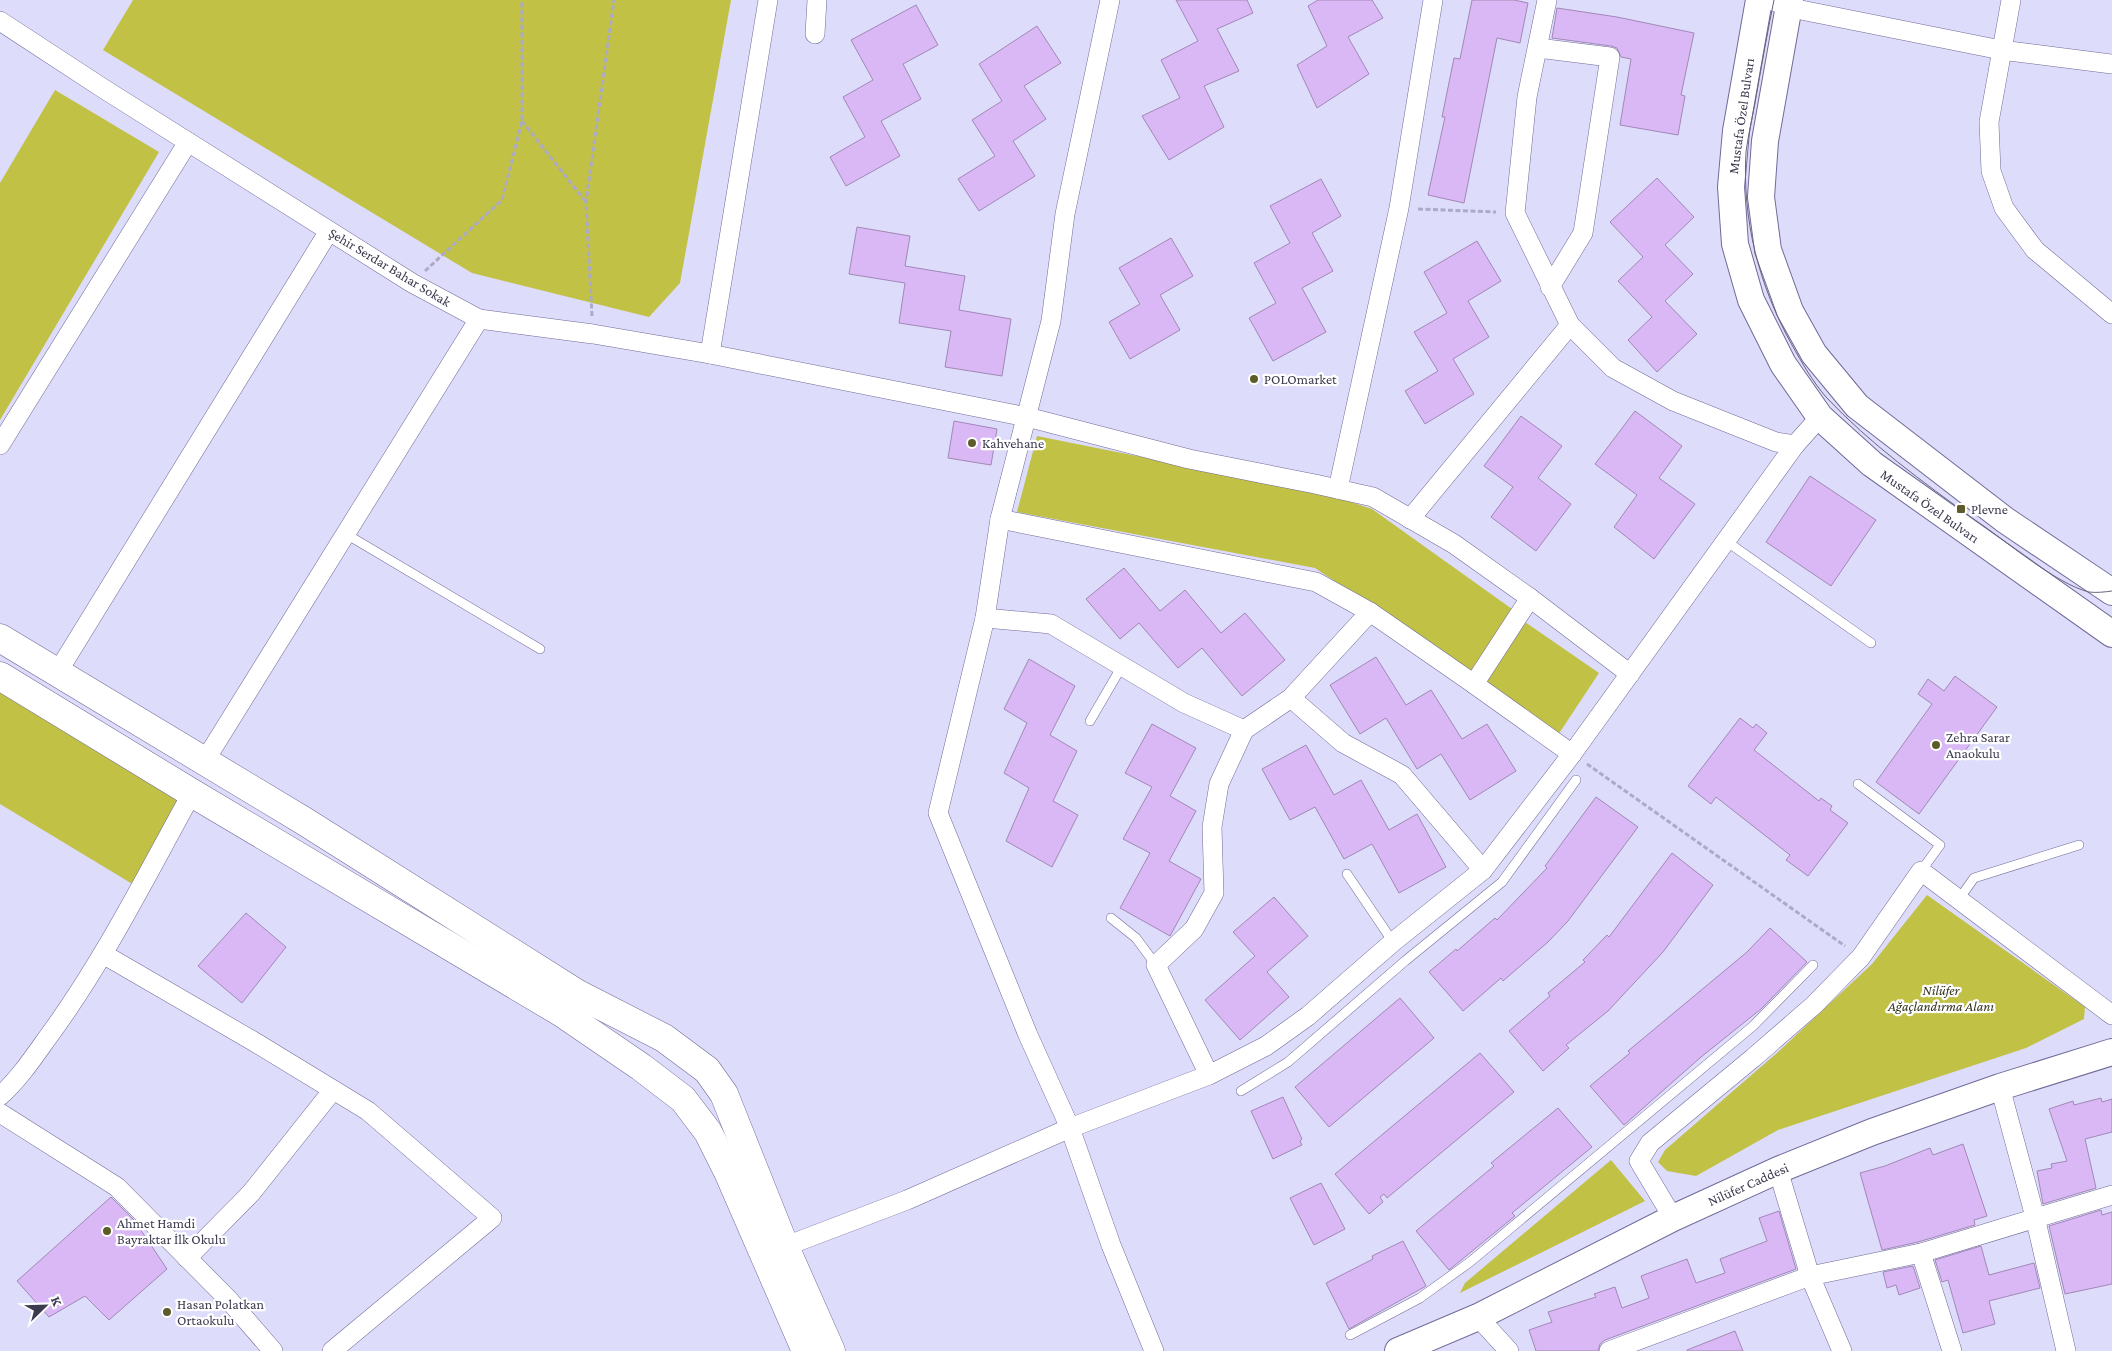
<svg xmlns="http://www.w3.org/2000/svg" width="2112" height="1351" viewBox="0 0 2112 1351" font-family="'Crimson Pro',serif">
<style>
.green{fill:#c1c145}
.building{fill:#dab8f5;stroke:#a188b6}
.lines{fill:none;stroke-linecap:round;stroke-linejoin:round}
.lane-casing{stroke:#706a98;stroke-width:10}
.street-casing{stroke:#706a98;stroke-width:20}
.secondary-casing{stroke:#706a98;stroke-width:28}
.primary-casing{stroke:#706a98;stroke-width:29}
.path{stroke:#acaac6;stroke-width:3;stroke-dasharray:5 2.5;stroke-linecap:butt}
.lane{stroke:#fff;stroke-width:9}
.street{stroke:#fff;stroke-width:19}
.secondary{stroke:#fff;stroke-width:26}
.primary{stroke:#fff;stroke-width:28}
.tram{stroke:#67657c;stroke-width:1}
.poi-dot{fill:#5b5c29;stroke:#fff;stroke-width:2}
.labels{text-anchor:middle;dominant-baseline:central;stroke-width:4.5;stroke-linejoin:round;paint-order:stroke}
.street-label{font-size:14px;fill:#3c3a4e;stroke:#fff}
.poi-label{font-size:14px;fill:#3c3a4e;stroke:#fff;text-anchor:start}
.park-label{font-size:14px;font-style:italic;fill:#33331d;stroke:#fff}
</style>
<rect width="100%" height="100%" fill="#dedcfb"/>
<g class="green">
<polygon points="133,0 731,0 680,283 649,317 472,273 103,50"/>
<polygon points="55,90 159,152 0,420 0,183"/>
<polygon points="1037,436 1330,495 1372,509 1512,609 1470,672 1315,568 1017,512"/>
<polygon points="1525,622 1599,673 1558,735 1483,683"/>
<polygon points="0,677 192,793 139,888 0,804"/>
<polygon points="1927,895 2085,1007 2084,1019 2026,1048 1778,1130 1696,1176 1667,1171 1658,1162 1665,1150 1778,1052 1872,964"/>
<polygon points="1611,1160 1645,1201 1460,1293 1465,1283"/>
</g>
<g class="building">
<polygon points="1176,0 1247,0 1253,13 1217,29 1239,71 1204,86 1224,127 1169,160 1142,116 1180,98 1161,60 1198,41"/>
<polygon points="1318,0 1372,0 1383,18 1348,37 1369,74 1317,108 1297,65 1327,46 1308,6"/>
<polygon points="1472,0 1514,0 1528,3 1520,43 1497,38 1464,203 1428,195 1445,117 1442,117 1454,58 1460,59"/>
<polygon points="916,5 938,45 903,64 921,99 881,121 900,156 846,186 830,157 865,137 843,97 873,80 851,40"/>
<polygon points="1557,8 1617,17 1694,33 1681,95 1685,96 1678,135 1620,125 1631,59 1621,57 1617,48 1611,46 1552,38"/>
<polygon points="1037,26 1061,63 1024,86 1046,119 1013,141 1035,176 979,211 958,179 995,156 972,120 1002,101 979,64"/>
<polygon points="1657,178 1694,217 1665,245 1693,274 1665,301 1697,334 1657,372 1628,340 1652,317 1618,281 1643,257 1610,222"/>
<polygon points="1321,179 1341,216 1312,233 1333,271 1302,288 1326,332 1273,361 1249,318 1276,303 1254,263 1290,243 1270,206"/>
<polygon points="857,227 910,236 905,266 965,276 959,310 1011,319 1002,376 945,367 951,331 899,323 905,283 849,274"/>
<polygon points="1171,238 1193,276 1160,295 1180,330 1130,359 1109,322 1140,304 1119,268"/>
<polygon points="1477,241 1501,281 1468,301 1489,337 1453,359 1474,394 1425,424 1405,391 1438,371 1414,332 1447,313 1424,272"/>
<polygon points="1635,411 1682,446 1659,478 1695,504 1654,559 1614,527 1637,495 1595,464"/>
<polygon points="1521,416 1562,446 1538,478 1571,504 1536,551 1491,517 1513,487 1484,466"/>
<polygon points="954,421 997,429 991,465 948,458"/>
<polygon points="1810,476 1876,520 1831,586 1766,542"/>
<polygon points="1124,568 1160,611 1185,590 1221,633 1245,613 1285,660 1242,696 1202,648 1178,668 1139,623 1120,639 1086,599"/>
<polygon points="1376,657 1406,705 1431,690 1462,739 1487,724 1516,771 1470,800 1441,754 1417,769 1386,718 1360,734 1330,685"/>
<polygon points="1029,659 1075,686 1050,735 1077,751 1053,801 1078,815 1052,867 1006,841 1029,788 1004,773 1027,723 1004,709"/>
<polygon points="1955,676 1997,707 1919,814 1876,782 1932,704 1918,694 1928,679 1944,691"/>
<polygon points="1740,718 1753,728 1756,724 1767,733 1754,750 1819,801 1821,798 1832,806 1830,810 1848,823 1808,876 1786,860 1790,855 1716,797 1711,804 1688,786"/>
<polygon points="1152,724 1196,748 1170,796 1196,811 1169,861 1201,879 1170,936 1120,908 1150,853 1123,839 1152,787 1125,773"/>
<polygon points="1306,745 1334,795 1361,780 1389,830 1417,814 1446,867 1399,893 1372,844 1344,859 1315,807 1290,820 1262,769"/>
<polygon points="1596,797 1638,827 1568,921 1548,942 1503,981 1501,978 1463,1011 1429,972 1456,949 1457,951 1495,918 1497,920 1547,868 1545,866"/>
<polygon points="1672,853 1713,885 1663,952 1608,1011 1566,1045 1569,1048 1543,1071 1509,1031 1550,996 1548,993 1585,962 1583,960 1607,935 1609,937"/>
<polygon points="1274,897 1308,936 1267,972 1289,997 1240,1040 1205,1000 1255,956 1233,932"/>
<polygon points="246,913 286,947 242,1003 198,966"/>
<polygon points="1770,928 1807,962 1761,1009 1701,1057 1624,1125 1590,1086 1630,1053 1628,1051 1747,952"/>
<polygon points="1400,998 1434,1038 1329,1127 1295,1087"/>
<polygon points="1480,1053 1514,1092 1387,1198 1384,1194 1380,1197 1383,1202 1369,1214 1335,1174"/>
<polygon points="1283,1097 1302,1139 1300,1141 1302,1145 1273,1159 1251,1111"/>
<polygon points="2101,1098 2102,1102 2112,1099 2112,1132 2085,1139 2096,1188 2043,1204 2037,1171 2052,1168 2051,1164 2067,1161 2049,1109 2073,1101 2074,1105"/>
<polygon points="1558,1108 1592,1147 1512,1213 1515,1216 1449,1270 1416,1231 1494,1166 1491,1163"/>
<polygon points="1963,1144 1987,1216 1974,1220 1975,1225 1918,1242 1882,1250 1860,1173 1885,1166 1930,1148 1933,1155"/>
<polygon points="1321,1183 1345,1229 1314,1245 1290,1198"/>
<polygon points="111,1197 134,1220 167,1269 109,1320 85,1296 49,1317 17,1281"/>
<polygon points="2101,1210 2102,1215 2112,1212 2112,1284 2065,1294 2049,1226"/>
<polygon points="1779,1211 1796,1269 1605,1340 1600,1344 1598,1351 1536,1351 1529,1330 1552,1322 1548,1312 1596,1297 1594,1294 1615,1287 1622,1308 1649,1298 1641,1276 1687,1259 1696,1283 1725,1273 1720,1259 1767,1241 1759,1218"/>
<polygon points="1403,1241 1426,1286 1349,1329 1326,1283 1373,1259 1372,1256"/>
<polygon points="1981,1246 1989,1275 2034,1263 2040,1288 1989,1301 1995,1324 1963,1333 1948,1280 1942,1282 1935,1260"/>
<polygon points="1913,1266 1920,1288 1899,1295 1896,1285 1887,1288 1883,1272"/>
<polygon points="1735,1331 1743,1351 1687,1351 1687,1350"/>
</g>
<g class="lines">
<defs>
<g id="lane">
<polyline points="346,534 540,649"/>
<polyline points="1726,541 1871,643"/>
<polyline points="1090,721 1122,666"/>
<polyline points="1858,784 1940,845 1921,871"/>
<polyline points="1347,874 1393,942"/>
<polyline points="1959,899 1974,878 2079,845"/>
<polyline points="1111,918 1136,938 1156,965"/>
<polyline points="1241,1091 1288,1062 1405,961 1502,882 1576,780"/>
<polyline points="1350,1335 1420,1298 1470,1262 1753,1026 1813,965"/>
</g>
<g id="street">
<polyline points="768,0 710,354 1027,417 1189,459 1315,484 1373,497 1454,544 1530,598"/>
<polyline points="1770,0 1796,9 2001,50 2112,64"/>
<polyline points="2011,0 1989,122 1991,171 2004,208 2035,250 2112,314"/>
<polyline points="0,21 104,89 412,283 479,319 593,334 710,354"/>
<polyline points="815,34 817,0"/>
<polyline points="1538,48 1610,57 1583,233 1550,287"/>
<polyline points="0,445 188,142"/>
<polyline points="1795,445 1820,417"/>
<polyline points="1338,489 1399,208 1433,0"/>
<polyline points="1000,519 1316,582 1370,612"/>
<polyline points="1410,519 1570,325"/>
<polyline points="985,618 1000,519 1051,321 1065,214 1110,0"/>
<polyline points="57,673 329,231"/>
<polyline points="1474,684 1572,754"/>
<polyline points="1291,698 1343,743 1402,775 1483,870"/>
<polyline points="1244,730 1291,698 1370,612 1474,684 1530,598 1630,674"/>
<polyline points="204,762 479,319"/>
<polyline points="103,954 253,1041 368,1111 492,1218 332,1351"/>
<polyline points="2000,1087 2035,1217 2066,1351"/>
<path d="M0,1096C19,1079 33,1058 48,1037C104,961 146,876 192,793"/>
<polyline points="0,1113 117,1187 228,1299 273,1351"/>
<polyline points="1778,1170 1810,1276 1842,1351"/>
<polyline points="1673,1218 1639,1161 1650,1143 1753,1058 1814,1005 1861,957 1921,871 2112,1015"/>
<polyline points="773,1251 907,1200 1070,1128 1209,1075 1266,1046 1308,1016 1393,942 1483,870 1572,754 1795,445 1776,442 1673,401 1613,368 1570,325 1515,213 1527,97 1547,0"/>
<polyline points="1921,1253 1952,1351"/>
<polyline points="187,1258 251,1193 333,1090"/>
<polyline points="1478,1317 1509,1351"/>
<polyline points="1154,1351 1111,1245 1070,1128 1028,1035 938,813 985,618 1051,624 1184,703 1244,730 1219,784 1212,827 1214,893 1194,929 1156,965 1209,1075"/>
<polyline points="1609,1351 1810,1276 1921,1253 2112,1195"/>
</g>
<g id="secondary">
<polyline points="1759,0 1736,131 1731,187 1735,244 1751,300 1783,364 1820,417 1872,464 2112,634"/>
<polyline points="1790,0 1765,141 1761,197 1768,250 1790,311 1814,354 1857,406 2005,520 2112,592"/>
<polyline points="1398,1351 1478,1317 1673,1218 1778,1170 1872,1132 2000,1087 2112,1052"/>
</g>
<g id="primary">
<polyline points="0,638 304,821 578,994 664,1038 707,1070 724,1094 785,1247 831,1351"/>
<polyline points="0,676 192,793 562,1013 641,1067 683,1099 708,1132 728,1172 806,1351"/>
</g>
</defs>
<use href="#lane" class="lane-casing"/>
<use href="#street" class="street-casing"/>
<use href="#secondary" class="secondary-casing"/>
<use href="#primary" class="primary-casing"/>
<g class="path">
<polyline points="522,121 586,202"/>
<polyline points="1418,209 1496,212"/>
<polyline points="425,271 502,200 522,121 522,0"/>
<polyline points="592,316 586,202 614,0"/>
<polyline points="1587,764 1845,946"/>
</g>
<use href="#lane" class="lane"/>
<use href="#street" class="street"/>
<use href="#secondary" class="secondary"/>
<use href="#primary" class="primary"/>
<path class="tram" d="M1774,0C1767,34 1761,69 1755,103C1752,119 1748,136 1746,152C1742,220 1759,286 1792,345C1802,363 1813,382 1826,397C1870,444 1923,482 1975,520C2005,540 2056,584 2089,592C2096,593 2105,592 2112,591"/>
</g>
<g class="poi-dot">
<circle cx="1254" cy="379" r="5"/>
<circle cx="972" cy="443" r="5"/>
<rect x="1956" y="504" width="10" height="10" rx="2.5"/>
<circle cx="1936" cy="745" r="5"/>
<circle cx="107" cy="1231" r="5"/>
<circle cx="167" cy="1312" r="5"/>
</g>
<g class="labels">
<g class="street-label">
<text transform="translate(1741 116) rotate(-82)">Mustafa Özel Bulvarı</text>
<text transform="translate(390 267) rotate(31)">Şehir Serdar Bahar Sokak</text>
<text transform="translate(1930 506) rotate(35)">Mustafa Özel Bulvarı</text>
<text transform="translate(1748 1184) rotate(-24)">Nilüfer Caddesi</text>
</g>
<g class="poi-label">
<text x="1264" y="379">POLOmarket</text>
<text x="982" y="443">Kahvehane</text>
<text x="1971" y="509">Plevne</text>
<text x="1946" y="737">Zehra Sarar<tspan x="1946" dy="16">Anaokulu</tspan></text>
<text x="117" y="1223">Ahmet Hamdi<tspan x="117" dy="16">Bayraktar İlk Okulu</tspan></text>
<text x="177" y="1304">Hasan Polatkan<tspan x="177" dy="16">Ortaokulu</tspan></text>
</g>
<g class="park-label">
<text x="1941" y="990">Nilüfer<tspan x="1941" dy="16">Ağaçlandırma Alanı</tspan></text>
</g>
</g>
<g transform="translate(45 1306) rotate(67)" stroke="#ffffff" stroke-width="4" paint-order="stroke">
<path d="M0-4L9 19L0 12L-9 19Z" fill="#3c3a4e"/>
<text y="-8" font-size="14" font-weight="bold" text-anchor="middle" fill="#3c3a4e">K</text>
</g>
</svg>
